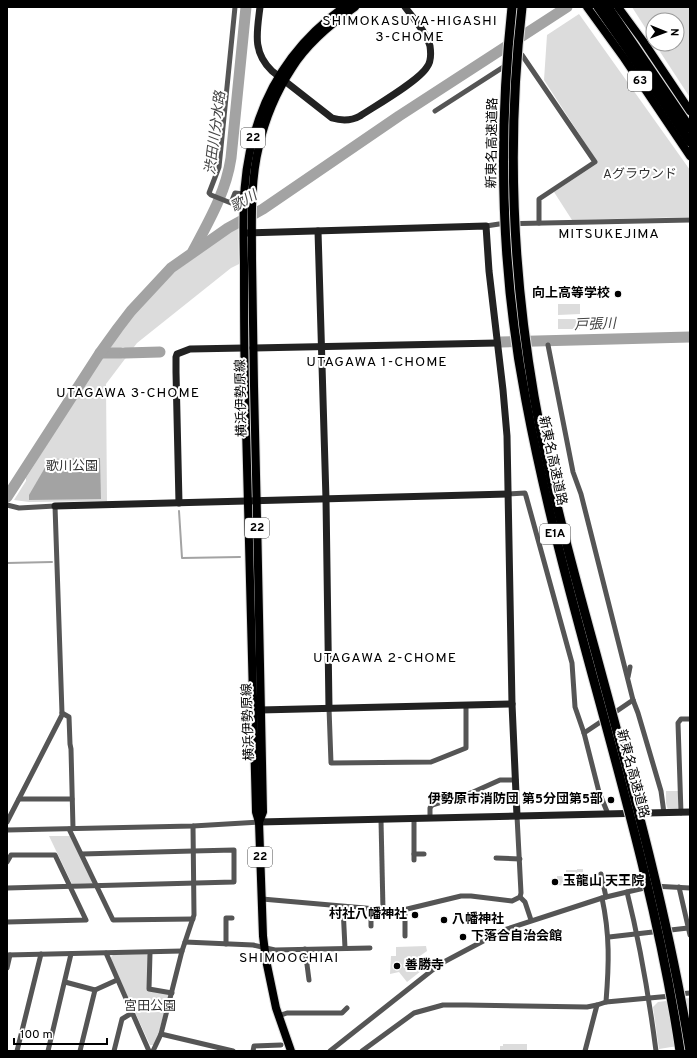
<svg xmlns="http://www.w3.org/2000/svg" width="697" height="1058" viewBox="0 0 697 1058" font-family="Overpass,'Noto Sans JP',sans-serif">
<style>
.green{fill:#dcdcdc}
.water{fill:#a3a3a3}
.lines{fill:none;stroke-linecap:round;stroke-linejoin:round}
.stream{stroke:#a3a3a3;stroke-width:2}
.river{stroke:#a3a3a3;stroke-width:11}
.primary-casing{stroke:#dbdbdb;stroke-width:10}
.highway-casing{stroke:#dbdbdb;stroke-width:11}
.street{stroke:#555;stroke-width:5}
.secondary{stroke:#222;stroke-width:7}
.primary{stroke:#000;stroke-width:8}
.highway{stroke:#000;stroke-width:9}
.highway-bridge-casing{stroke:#dbdbdb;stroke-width:11;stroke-linecap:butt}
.highway-bridge{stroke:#000;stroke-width:9}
.poi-dot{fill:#000;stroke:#fff;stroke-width:1.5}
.labels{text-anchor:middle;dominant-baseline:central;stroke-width:4;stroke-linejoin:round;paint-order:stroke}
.shield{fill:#fff;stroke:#4c4c4c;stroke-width:1}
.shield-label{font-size:12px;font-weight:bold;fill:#000}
.street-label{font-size:13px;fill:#000;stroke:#fff}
.park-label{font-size:13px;fill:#333;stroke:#fff}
.poi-label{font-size:13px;font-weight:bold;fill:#000;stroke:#fff;text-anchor:start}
.neighbourhood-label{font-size:14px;letter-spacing:1px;fill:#000;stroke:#fff}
.water-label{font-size:14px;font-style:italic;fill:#444;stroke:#fff}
</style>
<rect width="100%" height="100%" fill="#fff"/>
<g class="green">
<polygon points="632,7 690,7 690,95 689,96 655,44 677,44 677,20 653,20 653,40"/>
<polygon points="579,14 690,170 690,217 572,220 554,192 598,163 544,80 547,35"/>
<path d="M236,227L238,228L239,264L231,268L137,343L106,384L107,501L29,502L14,500L26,481V478C46,446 65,415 84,384C107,348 129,310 161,282Z"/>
<polygon points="558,304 580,304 580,314 558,315"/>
<rect x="558" y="319" width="22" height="10"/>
<polygon points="666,791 678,791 678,808 677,810 668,810 666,803"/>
<polygon points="49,836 70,836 94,883 72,884"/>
<polygon points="577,869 583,869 583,881 581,881 580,884 568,884 568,886 557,885 557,876 566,876 566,870 577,870"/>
<polygon points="426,946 427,951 414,960 421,971 407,982 399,972 390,974 391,956 396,956 396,947"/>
<polygon points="147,954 149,956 148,990 169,994 159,1033 154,1045 150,1045 110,958 113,955"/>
<polygon points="690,998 690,1044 659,1049 653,1007 658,1002"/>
<polygon points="503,1044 527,1044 527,1051 500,1051 500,1046 503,1046"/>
</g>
<polygon class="water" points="100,458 101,499 29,500 29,495 50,459"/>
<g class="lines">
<g class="stream">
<polyline points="179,511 182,558 240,557"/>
<polyline points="7,563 52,562"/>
</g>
<g class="river">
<path d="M193,251C209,221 226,192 231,158L246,7"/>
<polyline points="501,342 690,337"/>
<polyline points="100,353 121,353"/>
<polyline points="125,353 160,352"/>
<polyline points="7,497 100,353 118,328 131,311 171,268 228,228 263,209 399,116 567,7"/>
</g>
<defs>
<g id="primary">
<polyline points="587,7 624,58 690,156"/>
<polyline points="618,7 643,41 690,111"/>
<path d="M259,822L263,812C261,670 257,528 254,386C253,344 253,301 252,259C252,221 250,183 259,146C265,119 277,91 292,68C307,44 332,23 355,7"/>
<path d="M291,1051L276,1008L266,960L263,936L259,822L256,812C252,671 248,529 245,387C244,346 244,306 244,265C243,214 241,169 259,119C275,73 305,35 344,7"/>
</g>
<g id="highway">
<polyline points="598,7 626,47 690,142"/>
<polyline points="608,7 690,128"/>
</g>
</defs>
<use href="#primary" class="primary-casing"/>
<use href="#highway" class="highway-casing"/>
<g class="street">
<polyline points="235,7 219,167 209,193 211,195 231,203 235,193 244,194"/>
<polyline points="435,111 522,55 595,162 539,199 539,223"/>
<polyline points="486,226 499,224 690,220"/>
<polyline points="548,345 573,472 581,494 633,700 638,713 661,791 664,813"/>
<polyline points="508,494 525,493 526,496 572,663 575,707 584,733 599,792 608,814"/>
<polyline points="7,505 19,508 55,506 62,713 69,717 70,744 71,749 73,828"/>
<polyline points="628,677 630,667"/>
<polyline points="329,708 331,763 431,762 466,748 466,705"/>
<polyline points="611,715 633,700"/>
<polyline points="584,733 605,719"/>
<polyline points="19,799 72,799"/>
<polyline points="681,813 678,723 681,719 690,719"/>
<polyline points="430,818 430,808 432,805 471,793 500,780 516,780"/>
<polyline points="414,819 414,860"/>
<polyline points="381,820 383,910"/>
<polyline points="7,822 62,715 62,713"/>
<polyline points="69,829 113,920 193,919"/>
<polyline points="7,830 193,826 259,822"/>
<polyline points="414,854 424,854"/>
<polyline points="496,858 520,859"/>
<polyline points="7,862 11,855 55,855 86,920 7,922"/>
<polyline points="601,874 606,897"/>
<polyline points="679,887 690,935"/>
<polyline points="7,888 234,882 234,850 193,851 82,854"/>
<path d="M627,892C640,944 649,997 656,1051"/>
<polyline points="520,897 525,902 531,920"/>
<path d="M602,898C610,935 609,964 606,1002"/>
<polyline points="262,899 399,911 461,896 471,896 512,901 520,897 521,893 517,816"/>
<polyline points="343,907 345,948"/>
<polyline points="371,926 371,909"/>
<polyline points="405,936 405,910"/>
<polyline points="609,937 688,928"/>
<polyline points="185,942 253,945 275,950 370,948"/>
<polyline points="226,944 226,918 232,918"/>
<polyline points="305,949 309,980"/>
<polyline points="106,953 149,1051"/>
<polyline points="150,953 149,989 172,993"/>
<polyline points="7,955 182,951"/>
<polyline points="7,968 10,955"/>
<polyline points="65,982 95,990 117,980"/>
<polyline points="679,994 690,993"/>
<polyline points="278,1016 287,1013 342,1013 347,1008"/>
<polyline points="161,1034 233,1051"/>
<polyline points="17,1051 41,954"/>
<polyline points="48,1051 71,954"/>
<polyline points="80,1051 95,990"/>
<polyline points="114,1051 122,1019 132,1013"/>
<polyline points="153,1051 161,1034 182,951 194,915 193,826"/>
<polyline points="253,1051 254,1046 281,1045"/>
<polyline points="330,1051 440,964 504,930 602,898 627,892 653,886 690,888"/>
<polyline points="362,1051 414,1013 443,1005 466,1005 587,1007 597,1005 606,1002 671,996"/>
<polyline points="585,1051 597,1005"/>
</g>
<g class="secondary">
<path d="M260,7C257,32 252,52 272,71L332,118C342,121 351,121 360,116C375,106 419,81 427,67C431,62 431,53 430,46C426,32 414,19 405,7"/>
<polyline points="318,231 326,499 329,708"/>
<polyline points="247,233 486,226 489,271 503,390 507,436 512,704 517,816"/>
<polyline points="253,348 497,343"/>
<polyline points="179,503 176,372 176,357 177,354 190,349 244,348"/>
<polyline points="55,506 508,494"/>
<polyline points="260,710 512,704"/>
<polyline points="259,822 690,812"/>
</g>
<use href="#primary" class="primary"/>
<use href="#highway" class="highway"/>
<defs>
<g id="highway-bridge">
<path d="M512,7C498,137 501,272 526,401C567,620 647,830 680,1051"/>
<path d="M522,7C507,136 512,268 534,396C549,482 572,566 595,650C631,783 668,915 690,1051"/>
</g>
</defs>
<use href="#highway-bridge" class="highway-bridge-casing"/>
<use href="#highway-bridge" class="highway-bridge"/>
</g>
<g class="poi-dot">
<circle cx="618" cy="294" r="4"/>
<circle cx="611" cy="800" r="4"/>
<circle cx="555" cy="882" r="4"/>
<circle cx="415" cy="915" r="4"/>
<circle cx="444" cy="920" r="4"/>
<circle cx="463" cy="937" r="4"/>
<circle cx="397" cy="966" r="4"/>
</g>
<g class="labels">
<g class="shield">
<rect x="628" y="71" width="24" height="20" rx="3"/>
<rect x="241" y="128" width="24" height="20" rx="3"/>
<rect x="245" y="518" width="24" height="20" rx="3"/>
<rect x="540" y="524" width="30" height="20" rx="3"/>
<rect x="248" y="847" width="24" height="20" rx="3"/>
</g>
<g class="shield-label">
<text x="640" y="81">63</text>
<text x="253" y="138">22</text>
<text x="257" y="528">22</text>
<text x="555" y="534">E1A</text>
<text x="260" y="857">22</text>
</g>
<g class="street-label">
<text transform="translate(493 143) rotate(-89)">新東名高速道路</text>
<text transform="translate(242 398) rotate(-91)">横浜伊勢原線</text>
<text transform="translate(552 461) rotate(78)">新東名高速道路</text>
<text transform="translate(249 722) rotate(-92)">横浜伊勢原線</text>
<text transform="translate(632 774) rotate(75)">新東名高速道路</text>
</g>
<g class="park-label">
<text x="640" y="175">Aグラウンド</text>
<text x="72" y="467">歌川公園</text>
<text x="150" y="1007">宮田公園</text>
</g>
<g class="poi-label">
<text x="610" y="294" text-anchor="end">向上高等学校</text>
<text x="603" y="800" text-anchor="end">伊勢原市消防団 第5分団第5部</text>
<text x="563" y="882">玉龍山 天王院</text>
<text x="407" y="915" text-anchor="end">村社八幡神社</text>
<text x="452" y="920">八幡神社</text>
<text x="471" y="937">下落合自治会館</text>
<text x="405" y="966">善勝寺</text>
</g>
<g class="neighbourhood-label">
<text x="410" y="21">SHIMOKASUYA-HIGASHI<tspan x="410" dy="16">3-CHOME</tspan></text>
<text x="609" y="234">MITSUKEJIMA</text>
<text x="377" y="362">UTAGAWA 1-CHOME</text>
<text x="128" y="393">UTAGAWA 3-CHOME</text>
<text x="385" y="658">UTAGAWA 2-CHOME</text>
<text x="289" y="958">SHIMOOCHIAI</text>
</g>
<g class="water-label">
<text transform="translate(216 133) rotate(-83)">渋田川分水路</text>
<text transform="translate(244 202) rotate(-30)">歌川</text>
<text transform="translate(595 325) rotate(-2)">戸張川</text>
</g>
</g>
<rect width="697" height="1058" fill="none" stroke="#000000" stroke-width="16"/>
<g transform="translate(665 32) rotate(91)"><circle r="19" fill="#ffffff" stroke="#999999"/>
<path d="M0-3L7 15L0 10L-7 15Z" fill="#000000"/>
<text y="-6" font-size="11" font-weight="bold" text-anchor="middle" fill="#000000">N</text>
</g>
<path d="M14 1038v6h93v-6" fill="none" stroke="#000000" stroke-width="2"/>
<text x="20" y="1038" font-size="12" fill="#000000" stroke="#ffffff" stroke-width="3" paint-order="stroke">100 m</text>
</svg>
